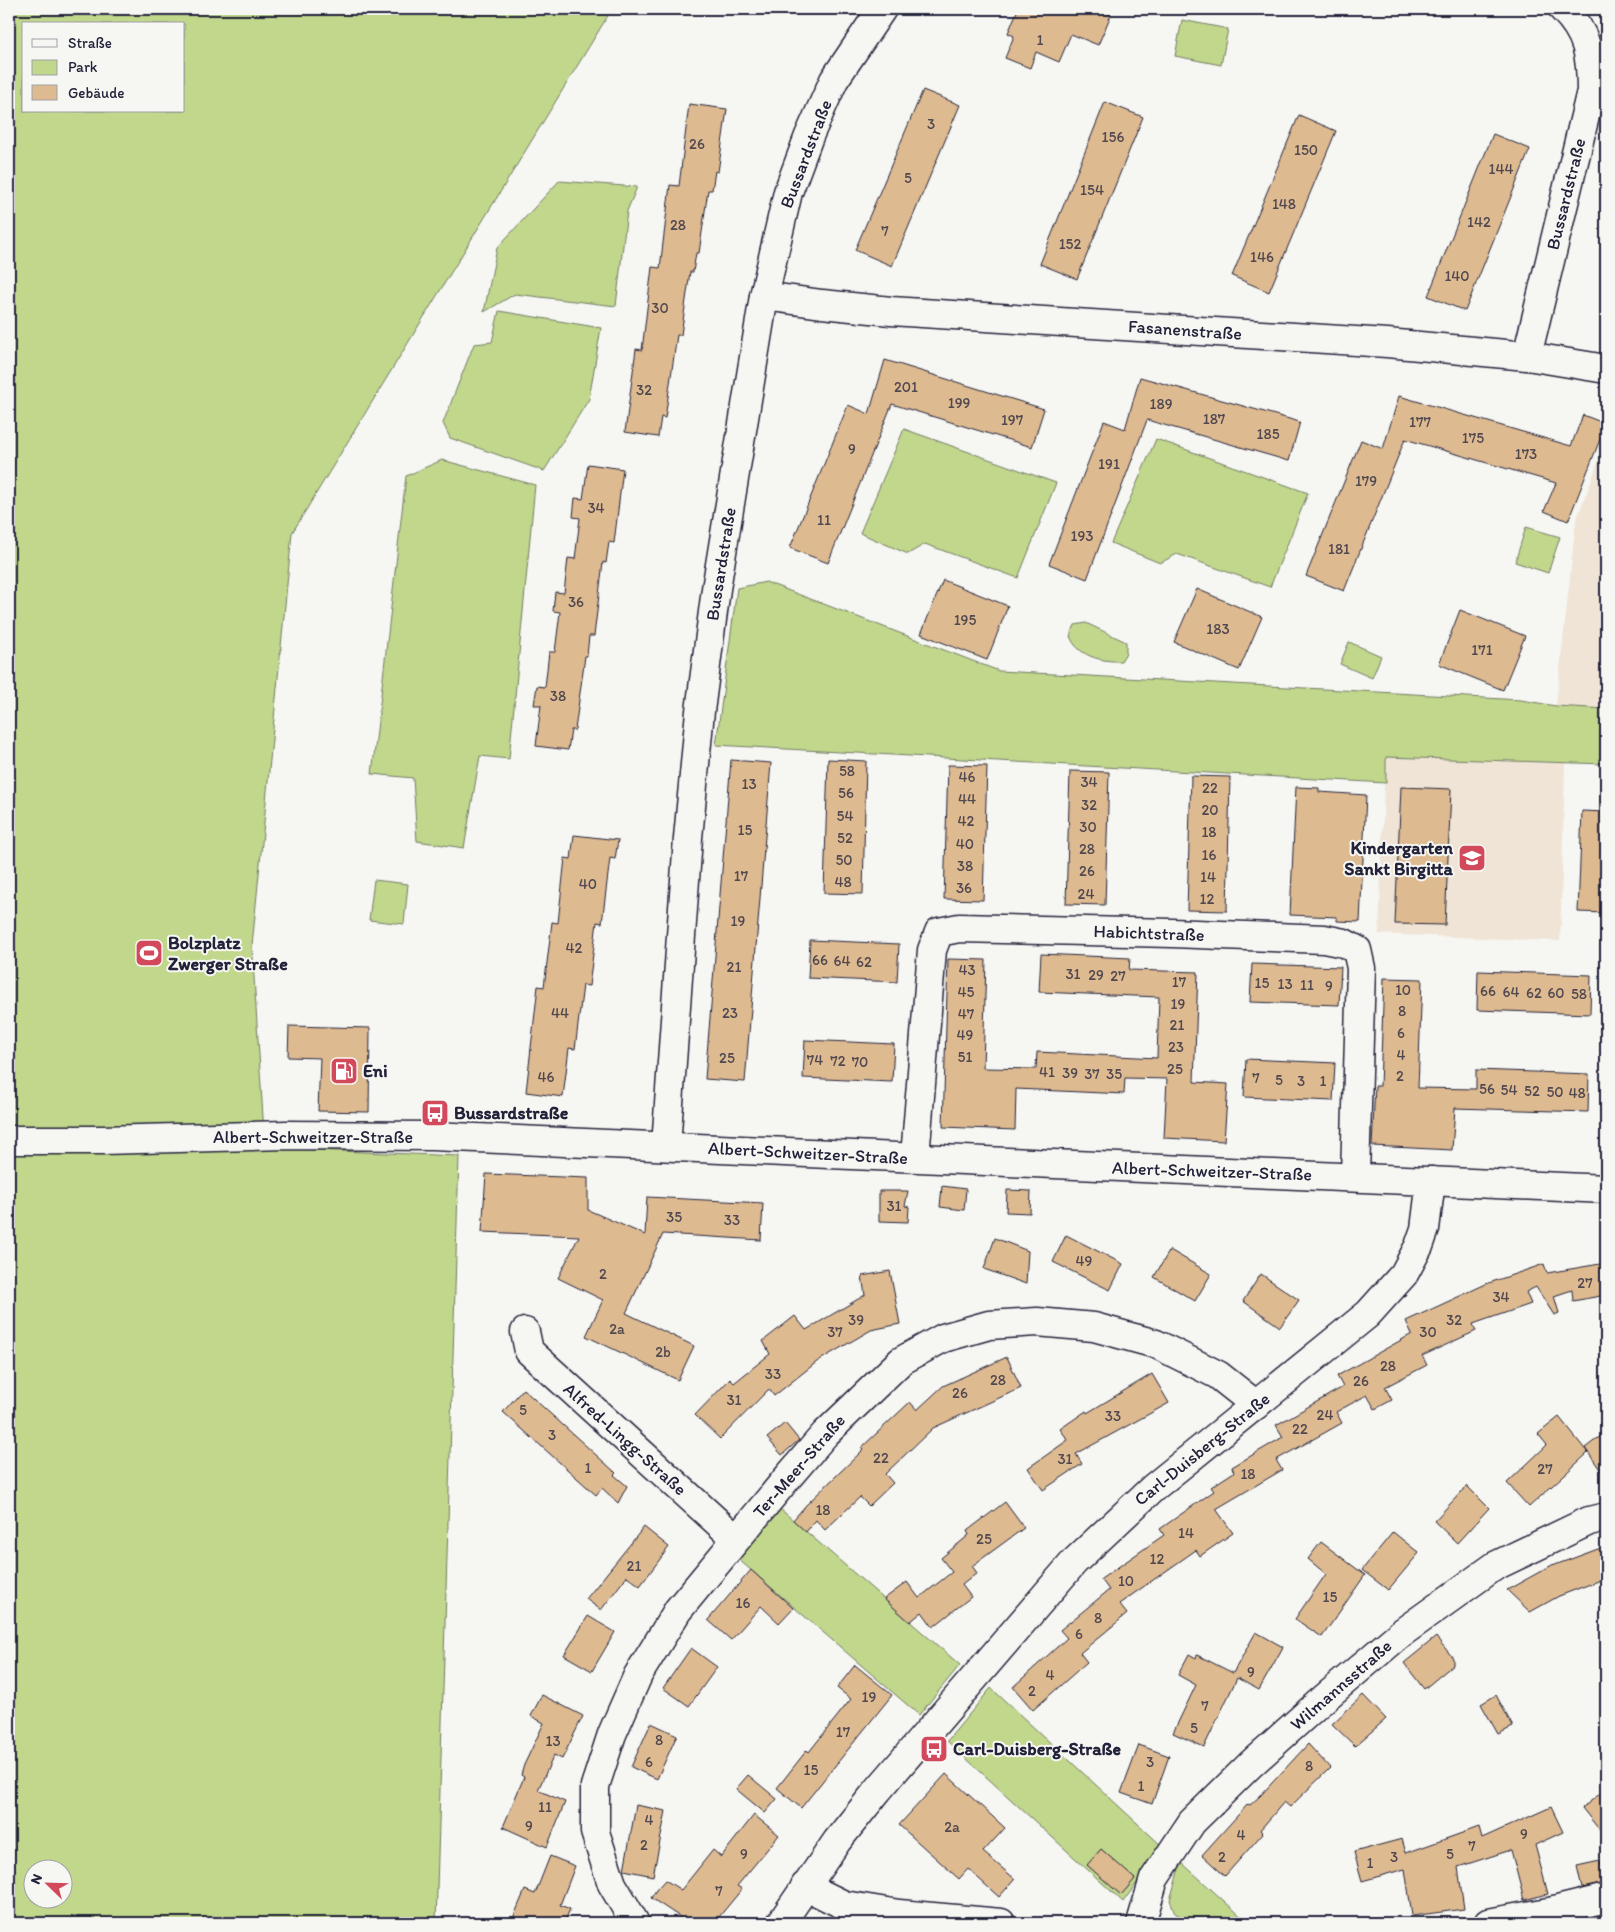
<svg xmlns="http://www.w3.org/2000/svg" width="1615" height="1932" viewBox="0 0 1615 1932" font-family="Itim,sans-serif">
<style>
.built{fill:#efe4d5}
.green{fill:#c1d78c;stroke:#727c64;fill-rule:evenodd}
.building{fill:#deba90;stroke:#22223b}
.lines{fill:none;stroke-linecap:round;stroke-linejoin:round}
.minor-casing{stroke:#22223b;stroke-width:31}
.minor{stroke:#f6f6f2;stroke-width:28}
.labels{text-anchor:middle;dominant-baseline:central;stroke-width:4;stroke-linejoin:round;paint-order:stroke}
.number-label{font-size:15px;fill:#514850}
.street-label{font-size:18px;fill:#22223b;stroke:#f6f6f2}
.poi-label{font-size:18px;font-weight:bold;fill:#22223b;stroke:#f6f6f2;text-anchor:start}
</style>
<rect width="100%" height="100%" fill="#f6f6f2"/>
<filter id="ink" filterUnits="userSpaceOnUse"><feTurbulence type="fractalNoise" baseFrequency=".02" numOctaves="2"/><feDisplacementMap in="SourceGraphic" scale="10" xChannelSelector="R" yChannelSelector="G"/><feConvolveMatrix kernelMatrix="1 2 1 2 8 2 1 2 1" color-interpolation-filters="sRGB"/></filter>
<g filter="url(#ink)">
<g class="built">
<polygon points="1606,441 1606,709 1556,706 1576,521"/>
<polygon points="1385,757 1565,762 1560,941 1379,934"/>
</g>
<g class="green">
<path d="M9,9H612L292,533L252,946L265,1148L459,1156L436,1923H9ZM24,24H184V111H24ZM32,1870H62V1900H32Z"/>
<polygon points="1182,20 1228,29 1221,65 1175,56"/>
<polygon points="559,181 637,187 627,211 616,306 515,294 484,312 497,248"/>
<polygon points="499,311 601,328 589,399 544,471 450,438 443,423 474,344 492,342"/>
<polygon points="904,429 1056,483 1018,578 925,544 908,554 860,533"/>
<polygon points="1156,439 1308,493 1270,587 1177,554 1160,563 1111,543"/>
<polygon points="442,460 535,485 509,759 480,756 464,848 417,841 413,778 372,774 406,476"/>
<polygon points="1526,527 1560,537 1548,573 1515,562"/>
<polygon points="766,582 999,671 1521,700 1556,706 1606,709 1606,764 1386,757 1386,783 716,745 737,588"/>
<path d="M1086,623L1126,642V653L1121,661C1102,662 1077,656 1070,636L1075,625Z"/>
<polygon points="1349,642 1381,656 1372,678 1340,664"/>
<polygon points="374,880 408,884 404,924 369,920"/>
<polygon points="779,1508 960,1665 919,1715 738,1559"/>
<polygon points="991,1688 1163,1847 1123,1902 947,1741"/>
<polygon points="1181,1862 1245,1920 1185,1919 1175,1913 1170,1900"/>
</g>
<g class="building">
<polygon points="1018,9 1096,9 1111,15 1098,45 1071,34 1059,62 1036,52 1030,68 1005,58 1014,36 1008,33"/>
<polygon points="923,90 960,105 892,266 855,250"/>
<polygon points="1105,102 1143,117 1077,279 1040,264"/>
<polygon points="689,104 727,109 718,172 715,171 712,190 708,190 699,253 696,253 693,272 690,272 681,335 677,335 665,418 661,417 658,437 625,432 636,349 642,350 652,267 660,268 670,185 679,186"/>
<polygon points="1299,115 1336,131 1269,292 1232,276"/>
<polygon points="1493,134 1530,149 1465,311 1428,296"/>
<polygon points="885,360 1044,409 1032,447 892,404 828,563 790,548 848,405 869,414"/>
<polygon points="1140,377 1300,422 1289,461 1147,420 1087,579 1049,564 1104,421 1125,429"/>
<polygon points="1399,396 1571,446 1583,415 1606,424 1568,521 1544,511 1556,483 1405,439 1344,591 1306,576 1361,440 1383,449"/>
<polygon points="588,464 623,469 614,543 609,542 606,563 603,562 594,636 589,636 587,656 585,656 575,730 571,730 568,750 536,746 541,705 534,705 537,686 545,687 549,652 555,652 560,612 553,611 555,592 564,593 568,558 575,559 580,518 573,517 575,498 583,499"/>
<polygon points="943,580 1008,606 987,660 921,634"/>
<polygon points="1197,589 1262,617 1239,670 1174,642"/>
<polygon points="1460,610 1525,636 1503,690 1439,664"/>
<polygon points="828,759 866,761 863,894 824,893"/>
<polygon points="731,760 771,763 745,1082 705,1079"/>
<polygon points="948,765 987,766 983,900 944,899"/>
<polygon points="1070,771 1109,772 1105,905 1066,904"/>
<polygon points="1191,776 1230,777 1227,911 1187,910"/>
<polygon points="1296,787 1319,788 1319,792 1366,795 1360,922 1337,921 1337,917 1290,915"/>
<polygon points="1401,787 1451,789 1445,925 1395,924"/>
<polygon points="1582,811 1606,812 1606,913 1578,912"/>
<polygon points="574,835 618,840 615,859 610,858 602,923 597,922 589,986 583,985 575,1049 569,1048 563,1097 526,1092 538,986 544,987 552,922 558,923 565,858 571,859"/>
<polygon points="810,940 899,944 897,982 808,978"/>
<polygon points="1041,954 1130,958 1129,970 1198,972 1194,1082 1228,1084 1224,1141 1164,1138 1167,1079 1125,1078 1124,1094 1016,1089 1015,1130 943,1127 948,959 986,960 983,1068 1036,1069 1037,1052 1157,1058 1159,997 1039,992"/>
<polygon points="1252,964 1341,967 1339,1005 1250,1002"/>
<polygon points="1478,971 1591,975 1590,1014 1477,1010"/>
<polygon points="1384,978 1422,979 1418,1088 1476,1089 1476,1070 1589,1074 1588,1112 1455,1108 1452,1150 1372,1146 1375,1086 1380,1086"/>
<polygon points="289,1026 370,1028 369,1112 318,1111 320,1058 288,1057"/>
<polygon points="805,1040 894,1044 892,1082 803,1078"/>
<polygon points="1246,1059 1335,1063 1333,1101 1244,1097"/>
<polygon points="486,1174 588,1178 588,1210 645,1235 647,1197 763,1203 761,1240 663,1234 626,1313 694,1346 678,1380 586,1336 603,1300 558,1278 579,1236 482,1232"/>
<polygon points="942,1186 966,1189 964,1210 940,1207"/>
<polygon points="1007,1190 1031,1191 1030,1213 1006,1212"/>
<polygon points="879,1191 908,1191 905,1206 909,1207 908,1222 879,1221"/>
<polygon points="1066,1235 1123,1264 1110,1290 1053,1262"/>
<polygon points="995,1238 1028,1251 1026,1284 984,1269"/>
<polygon points="1170,1250 1211,1274 1195,1301 1154,1277"/>
<polygon points="1606,1263 1606,1295 1573,1301 1572,1290 1554,1296 1559,1313 1554,1315 1536,1287 1526,1292 1531,1304 1473,1324 1476,1331 1422,1356 1427,1365 1385,1387 1392,1400 1375,1409 1367,1395 1336,1412 1342,1423 1276,1460 1282,1470 1216,1509 1233,1533 1200,1556 1196,1550 1119,1604 1127,1614 1080,1653 1087,1662 1033,1710 1013,1687 1067,1638 1060,1630 1109,1590 1101,1579 1164,1535 1160,1529 1214,1491 1211,1487 1234,1472 1232,1467 1283,1437 1276,1425 1343,1387 1337,1376 1412,1334 1406,1321 1486,1284 1544,1264 1547,1273"/>
<polygon points="890,1271 900,1324 871,1330 818,1361 774,1396 769,1389 720,1439 695,1415 730,1379 734,1383 770,1354 763,1341 795,1316 806,1330 865,1295 862,1276"/>
<polygon points="1261,1274 1299,1300 1280,1327 1243,1301"/>
<polygon points="1007,1357 1021,1388 933,1428 885,1474 893,1483 869,1506 860,1497 825,1530 816,1520 806,1532 793,1520 806,1505 863,1450 861,1448 910,1402 917,1410 943,1386"/>
<polygon points="1152,1374 1169,1403 1076,1454 1082,1464 1043,1490 1028,1468 1068,1440 1060,1429 1086,1411 1087,1413"/>
<polygon points="523,1389 616,1473 614,1475 627,1486 618,1503 602,1488 596,1495 503,1412"/>
<polygon points="1559,1417 1588,1453 1529,1507 1507,1483 1547,1445 1538,1434"/>
<polygon points="785,1423 799,1440 782,1455 767,1438"/>
<polygon points="1606,1432 1606,1478 1585,1448"/>
<polygon points="1467,1486 1489,1508 1457,1543 1434,1521"/>
<polygon points="1005,1502 1024,1528 972,1566 977,1573 962,1585 971,1597 933,1627 922,1612 910,1622 884,1599 907,1582 919,1598 952,1572 941,1558 969,1535 967,1531"/>
<polygon points="644,1527 669,1547 640,1586 627,1576 601,1610 586,1599"/>
<polygon points="1393,1532 1419,1553 1388,1590 1362,1570"/>
<polygon points="1321,1542 1365,1575 1322,1637 1295,1619 1326,1574 1308,1559"/>
<polygon points="1606,1546 1606,1578 1559,1596 1530,1612 1507,1590 1554,1564 1555,1565"/>
<polygon points="751,1570 793,1608 779,1623 761,1606 731,1640 708,1620"/>
<polygon points="588,1616 615,1632 592,1671 564,1655"/>
<polygon points="1256,1632 1283,1647 1259,1690 1237,1678 1204,1747 1173,1733 1196,1685 1178,1675 1189,1654 1196,1658 1197,1655 1233,1673"/>
<polygon points="1436,1637 1453,1658 1453,1665 1424,1689 1404,1663"/>
<polygon points="691,1648 717,1667 689,1706 663,1688"/>
<polygon points="855,1665 892,1695 801,1808 777,1788 807,1750 809,1752 851,1699 837,1688"/>
<polygon points="542,1695 583,1716 562,1759 554,1755 538,1790 565,1802 547,1847 503,1827 524,1777 521,1775 524,1765 544,1723 531,1716"/>
<polygon points="1363,1695 1386,1719 1355,1746 1332,1724"/>
<polygon points="1496,1695 1513,1727 1498,1734 1481,1704"/>
<polygon points="651,1723 677,1735 657,1779 631,1767"/>
<polygon points="1308,1744 1330,1768 1290,1807 1284,1802 1260,1830 1263,1833 1225,1876 1202,1855 1248,1804 1250,1805 1260,1796"/>
<polygon points="1139,1745 1169,1756 1152,1804 1121,1793"/>
<polygon points="946,1774 1005,1828 983,1852 1015,1879 999,1897 968,1869 959,1879 899,1825"/>
<polygon points="748,1775 777,1799 765,1813 736,1789"/>
<polygon points="1606,1789 1606,1838 1582,1808"/>
<polygon points="636,1805 666,1811 653,1876 624,1870"/>
<polygon points="1551,1807 1563,1832 1535,1845 1548,1894 1524,1900 1511,1850 1458,1867 1464,1909 1412,1916 1405,1869 1362,1881 1354,1852 1402,1839 1406,1853 1479,1827 1482,1838"/>
<polygon points="754,1815 779,1835 737,1886 742,1889 714,1923 675,1923 680,1917 651,1898 656,1890 665,1880 681,1890 713,1850 721,1857"/>
<polygon points="1101,1849 1135,1879 1121,1895 1087,1865"/>
<polygon points="550,1856 575,1866 560,1905 570,1909 564,1923 511,1923 525,1890 535,1894"/>
<polygon points="1600,1861 1605,1883 1582,1888 1577,1866"/>
<polygon points="1606,1914 1606,1923 1591,1923 1590,1918"/>
</g>
<g class="lines">
<defs>
<g id="minor">
<polyline points="764,296 822,304 891,311 1387,343 1527,356 1606,369"/>
<path d="M1527,356L1591,91C1591,56 1588,34 1563,9"/>
<polyline points="9,1140 102,1140 286,1135 432,1136 1606,1189"/>
<polyline points="666,1146 688,838 700,711 716,589 764,296 788,192 809,136 834,80 882,9"/>
<polyline points="915,1157 932,950 939,932 959,928 1172,933 1324,939 1344,943 1357,950 1361,968 1355,1176"/>
<polyline points="525,1332 529,1351 736,1539"/>
<polyline points="805,1886 844,1905 899,1914 1001,1923"/>
<polyline points="635,1923 612,1884 595,1832 595,1786 612,1734 638,1675 678,1610 788,1477 825,1434 901,1361 943,1338 989,1325 1037,1322 1094,1327 1156,1344 1218,1375 1256,1405"/>
<polyline points="781,1923 837,1841 878,1790 1074,1562 1153,1488 1368,1314 1404,1274 1419,1246 1425,1229 1431,1181"/>
<polyline points="1141,1923 1154,1879 1192,1822 1251,1764 1320,1702 1400,1634 1495,1566 1589,1521 1606,1517"/>
<polyline points="1488,1923 1549,1912 1606,1898"/>
</g>
</defs>
<use href="#minor" class="minor-casing"/>
<use href="#minor" class="minor"/>
</g>
</g>
<defs>
<symbol id="school-square" viewBox="-11 -11 22 22"><rect x="-9" y="-9" width="18" height="18" rx="4" fill="#d1495b" stroke="#f6f6f2"/><path d="M0-5L7-2L0 1L-7-2ZM-4 1L0 2.5L4 1V4Q0 6-4 4Z" fill="#fff"/></symbol>
<symbol id="stadium-square" viewBox="-11 -11 22 22"><rect x="-9" y="-9" width="18" height="18" rx="4" fill="#d1495b" stroke="#f6f6f2"/><path d="M0-5a6.5 5 0 1 0 0 10a6.5 5 0 1 0 0-10ZM-3.5-1.8h7v3.6h-7Z" fill="#fff"/></symbol>
<symbol id="fuel-square" viewBox="-11 -11 22 22"><rect x="-9" y="-9" width="18" height="18" rx="4" fill="#d1495b" stroke="#f6f6f2"/><path d="M-5.5-6h7V0h2V4h1.3V-2.5L3-4.5l.8-.8L6-3V5H2.5V1h-1V6h-7ZM-4.2-4.7v3.2H.2V-4.7Z" fill="#fff"/></symbol>
<symbol id="bus-square" viewBox="-11 -11 22 22"><rect x="-9" y="-9" width="18" height="18" rx="4" fill="#d1495b" stroke="#f6f6f2"/><path d="M-5-6H5V4H4V6H2V4H-2V6H-4V4H-5ZM-3.5-4V0h7V-4ZM-3.5 1.2v1.5H-2V1.2ZM2 1.2v1.5H3.5V1.2Z" fill="#fff"/></symbol>
</defs>
<g fill-rule="evenodd">
<use href="#school-square" x="1456" y="842" width="32" height="32"/>
<use href="#stadium-square" x="133" y="937" width="32" height="32"/>
<use href="#fuel-square" x="328" y="1055" width="32" height="32"/>
<use href="#bus-square" x="419" y="1097" width="32" height="32"/>
<use href="#bus-square" x="918" y="1733" width="32" height="32"/>
</g>
<g class="labels">
<g class="number-label">
<text x="1040" y="40">1</text>
<text x="931" y="124">3</text>
<text x="1113" y="137">156</text>
<text x="697" y="144">26</text>
<text x="1306" y="150">150</text>
<text x="1501" y="169">144</text>
<text x="908" y="178">5</text>
<text x="1092" y="190">154</text>
<text x="1284" y="204">148</text>
<text x="1479" y="222">142</text>
<text x="678" y="225">28</text>
<text x="885" y="231">7</text>
<text x="1070" y="244">152</text>
<text x="1262" y="257">146</text>
<text x="1457" y="276">140</text>
<text x="660" y="308">30</text>
<text x="906" y="387">201</text>
<text x="644" y="390">32</text>
<text x="959" y="403">199</text>
<text x="1161" y="404">189</text>
<text x="1214" y="419">187</text>
<text x="1012" y="420">197</text>
<text x="1420" y="422">177</text>
<text x="1268" y="434">185</text>
<text x="1473" y="438">175</text>
<text x="852" y="449">9</text>
<text x="1526" y="454">173</text>
<text x="1109" y="464">191</text>
<text x="1366" y="481">179</text>
<text x="596" y="508">34</text>
<text x="824" y="520">11</text>
<text x="1082" y="536">193</text>
<text x="1339" y="549">181</text>
<text x="576" y="602">36</text>
<text x="965" y="620">195</text>
<text x="1218" y="629">183</text>
<text x="1482" y="650">171</text>
<text x="558" y="696">38</text>
<text x="847" y="771">58</text>
<text x="967" y="777">46</text>
<text x="1089" y="782">34</text>
<text x="749" y="784">13</text>
<text x="1210" y="788">22</text>
<text x="846" y="793">56</text>
<text x="967" y="799">44</text>
<text x="1089" y="805">32</text>
<text x="1210" y="810">20</text>
<text x="845" y="816">54</text>
<text x="966" y="821">42</text>
<text x="1088" y="827">30</text>
<text x="745" y="830">15</text>
<text x="1209" y="832">18</text>
<text x="845" y="838">52</text>
<text x="965" y="844">40</text>
<text x="1087" y="849">28</text>
<text x="1209" y="855">16</text>
<text x="844" y="860">50</text>
<text x="965" y="866">38</text>
<text x="1087" y="871">26</text>
<text x="741" y="876">17</text>
<text x="1208" y="877">14</text>
<text x="843" y="882">48</text>
<text x="588" y="884">40</text>
<text x="964" y="888">36</text>
<text x="1086" y="894">24</text>
<text x="1207" y="899">12</text>
<text x="738" y="921">19</text>
<text x="574" y="948">42</text>
<text x="820" y="960">66</text>
<text x="842" y="961">64</text>
<text x="864" y="962">62</text>
<text x="734" y="967">21</text>
<text x="967" y="970">43</text>
<text x="1073" y="974">31</text>
<text x="1096" y="975">29</text>
<text x="1118" y="976">27</text>
<text x="1179" y="982">17</text>
<text x="1262" y="983">15</text>
<text x="1285" y="984">13</text>
<text x="1307" y="985">11</text>
<text x="1329" y="986">9</text>
<text x="1403" y="990">10</text>
<text x="1488" y="991">66</text>
<text x="966" y="992">45</text>
<text x="1511" y="992">64</text>
<text x="1534" y="993">62</text>
<text x="1556" y="993">60</text>
<text x="1579" y="994">58</text>
<text x="1178" y="1004">19</text>
<text x="1402" y="1011">8</text>
<text x="560" y="1013">44</text>
<text x="730" y="1013">23</text>
<text x="966" y="1014">47</text>
<text x="1177" y="1025">21</text>
<text x="1401" y="1033">6</text>
<text x="965" y="1035">49</text>
<text x="1176" y="1047">23</text>
<text x="1401" y="1055">4</text>
<text x="965" y="1057">51</text>
<text x="727" y="1058">25</text>
<text x="815" y="1060">74</text>
<text x="838" y="1061">72</text>
<text x="860" y="1062">70</text>
<text x="1175" y="1069">25</text>
<text x="1047" y="1072">41</text>
<text x="1070" y="1073">39</text>
<text x="1092" y="1074">37</text>
<text x="1114" y="1074">35</text>
<text x="1400" y="1076">2</text>
<text x="546" y="1077">46</text>
<text x="1256" y="1078">7</text>
<text x="1279" y="1080">5</text>
<text x="1301" y="1081">3</text>
<text x="1323" y="1081">1</text>
<text x="1487" y="1089">56</text>
<text x="1509" y="1090">54</text>
<text x="1532" y="1091">52</text>
<text x="1555" y="1092">50</text>
<text x="1577" y="1093">48</text>
<text x="894" y="1206">31</text>
<text x="674" y="1217">35</text>
<text x="732" y="1220">33</text>
<text x="1084" y="1261">49</text>
<text x="603" y="1274">2</text>
<text x="1585" y="1283">27</text>
<text x="1501" y="1297">34</text>
<text x="856" y="1320">39</text>
<text x="1454" y="1320">32</text>
<text x="617" y="1329">2a</text>
<text x="835" y="1332">37</text>
<text x="1428" y="1332">30</text>
<text x="663" y="1352">2b</text>
<text x="1388" y="1366">28</text>
<text x="773" y="1374">33</text>
<text x="998" y="1380">28</text>
<text x="1361" y="1381">26</text>
<text x="960" y="1393">26</text>
<text x="734" y="1400">31</text>
<text x="523" y="1410">5</text>
<text x="1325" y="1415">24</text>
<text x="1113" y="1416">33</text>
<text x="1300" y="1429">22</text>
<text x="552" y="1435">3</text>
<text x="881" y="1458">22</text>
<text x="1065" y="1459">31</text>
<text x="588" y="1468">1</text>
<text x="1545" y="1469">27</text>
<text x="1248" y="1474">18</text>
<text x="823" y="1510">18</text>
<text x="1186" y="1533">14</text>
<text x="984" y="1539">25</text>
<text x="1157" y="1559">12</text>
<text x="634" y="1566">21</text>
<text x="1126" y="1581">10</text>
<text x="1330" y="1597">15</text>
<text x="743" y="1603">16</text>
<text x="1098" y="1618">8</text>
<text x="1079" y="1634">6</text>
<text x="1251" y="1672">9</text>
<text x="1050" y="1675">4</text>
<text x="1032" y="1691">2</text>
<text x="869" y="1697">19</text>
<text x="1205" y="1706">7</text>
<text x="1194" y="1728">5</text>
<text x="843" y="1732">17</text>
<text x="659" y="1740">8</text>
<text x="553" y="1741">13</text>
<text x="649" y="1762">6</text>
<text x="1150" y="1762">3</text>
<text x="1309" y="1766">8</text>
<text x="811" y="1770">15</text>
<text x="1141" y="1786">1</text>
<text x="545" y="1807">11</text>
<text x="649" y="1820">4</text>
<text x="529" y="1826">9</text>
<text x="952" y="1827">2a</text>
<text x="1524" y="1834">9</text>
<text x="1241" y="1835">4</text>
<text x="644" y="1845">2</text>
<text x="1472" y="1846">7</text>
<text x="744" y="1854">9</text>
<text x="1450" y="1854">5</text>
<text x="1222" y="1857">2</text>
<text x="1394" y="1857">3</text>
<text x="1370" y="1863">1</text>
<text x="719" y="1891">7</text>
</g>
<g class="street-label">
<text transform="translate(806 154) rotate(-69)">Bussardstraße</text>
<text transform="translate(1566 194) rotate(-76)">Bussardstraße</text>
<text transform="translate(1185 330) rotate(4)">Fasanenstraße</text>
<text transform="translate(721 564) rotate(-81)">Bussardstraße</text>
<text transform="translate(1149 933) rotate(2)">Habichtstraße</text>
<text x="313" y="1137">Albert-Schweitzer-Straße</text>
<text transform="translate(808 1153) rotate(3)">Albert-Schweitzer-Straße</text>
<text transform="translate(1212 1171) rotate(2)">Albert-Schweitzer-Straße</text>
<text transform="translate(625 1439) rotate(42)">Alfred-Lingg-Straße</text>
<text transform="translate(1202 1449) rotate(-39)">Carl-Duisberg-Straße</text>
<text transform="translate(799 1466) rotate(-49)">Ter-Meer-Straße</text>
<text transform="translate(1341 1685) rotate(-41)">Wilmannsstraße</text>
</g>
<g class="poi-label">
<text x="1453" y="848" text-anchor="end">Kindergarten<tspan x="1453" dy="21">Sankt Birgitta</tspan></text>
<text x="168" y="943">Bolzplatz<tspan x="168" dy="21">Zwerger Straße</tspan></text>
<text x="363" y="1071">Eni</text>
<text x="454" y="1113">Bussardstraße</text>
<text x="953" y="1749">Carl-Duisberg-Straße</text>
</g>
</g>
<rect width="1615" height="1932" fill="none" stroke="#f6f6f2" stroke-width="30"/>
<rect x="15" y="15" width="1585" height="1902" fill="none" stroke="#22223b" stroke-width="2" filter="url(#ink)"/>
<rect x="22" y="22" width="162" height="90" fill="#f6f6f2" stroke="#a1a1a9"/>
<rect x="32" y="39" width="25" height="8" fill="#f6f6f2" stroke="#a1a1a9"/>
<text x="68" y="48" font-size="15" fill="#22223b">Straße</text>
<rect x="32" y="60" width="25" height="15" fill="#c1d78c" stroke="#a1a1a9"/>
<text x="68" y="72" font-size="15" fill="#22223b">Park</text>
<rect x="32" y="85" width="25" height="15" fill="#deba90" stroke="#a1a1a9"/>
<text x="68" y="98" font-size="15" fill="#22223b">Gebäude</text>
<g transform="translate(48 1884) rotate(293)"><circle r="24" fill="#f6f6f2" stroke="#a1a1a9"/>
<path d="M0-4L9 19L0 12L-9 19Z" fill="#d1495b"/>
<text y="-8" font-size="14" font-weight="bold" text-anchor="middle" fill="#22223b">N</text>
</g>
</svg>
